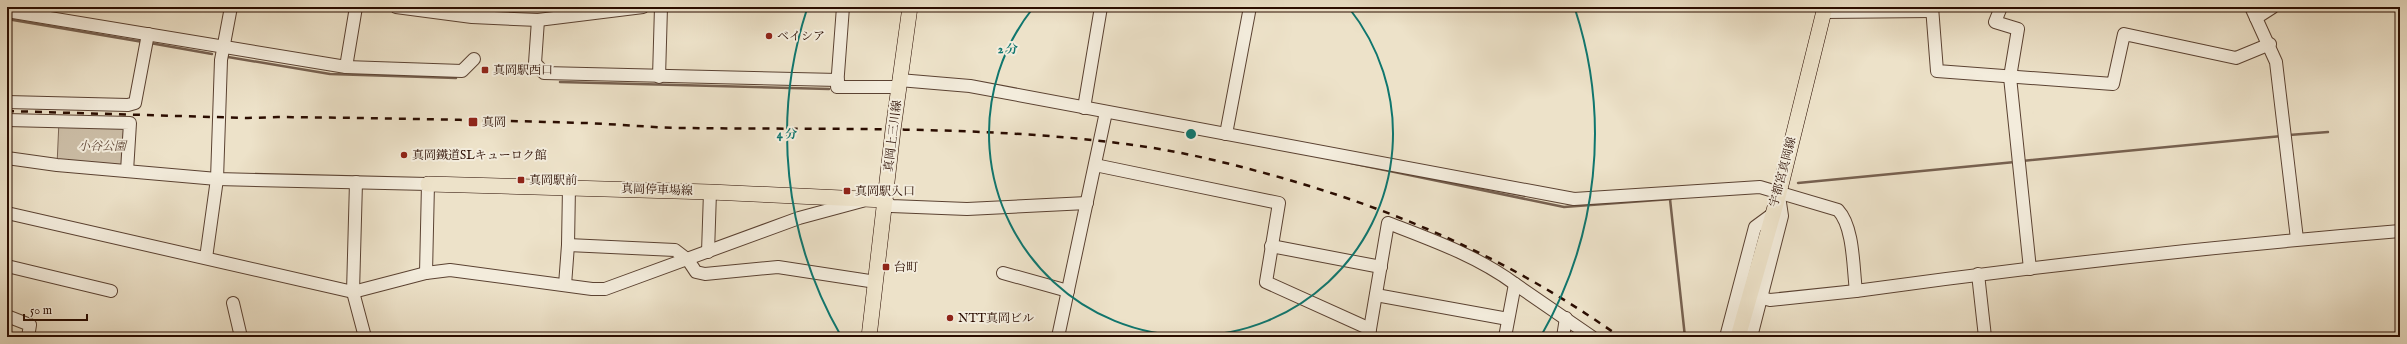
<svg xmlns="http://www.w3.org/2000/svg" width="2407" height="344" viewBox="0 0 2407 344" font-family="'IM FELL English','Noto Serif JP',serif">
<style>
.green{fill:#ccbea7;stroke:#7b6554}
.lines{fill:none;stroke-linecap:round;stroke-linejoin:round}
.stream{stroke:#776150;stroke-width:2.5}
.minor-casing{stroke:#5b4232;stroke-width:14}
.major-casing{stroke:#2a0c00;stroke-width:16}
.minor{stroke:#f3ecdc;stroke-width:12}
.major{stroke:#ede2c9;stroke-width:15}
.rail{stroke:#2a0c00;stroke-width:2.5;stroke-dasharray:7 7;stroke-linecap:butt}
.ring{fill:none;stroke:#0f766e;stroke-width:2}
.poi-dot{fill:#8f2418;stroke:#f3ecdc;stroke-width:1.5}
.labels{text-anchor:middle;dominant-baseline:central;stroke-width:4;stroke-linejoin:round;paint-order:stroke}
.poi-label{font-size:12px;fill:#2a0c00;stroke:#f3ecdc;text-anchor:start}
.street-label{font-size:12px;fill:#2a0c00;stroke:#f3ecdc}
.park-label{font-size:12px;font-style:italic;fill:#634a3a;stroke:#f3ecdc}
.centre{fill:#0f766e;stroke:#f3ecdc;stroke-width:2}
.ring-label{font-size:12px;text-anchor:middle;font-weight:bold;fill:#0f766e;stroke:#f3ecdc;stroke-width:4;stroke-linejoin:round;paint-order:stroke}
</style>
<rect width="100%" height="100%" fill="#ede2c9"/>
<filter id="stains"><feTurbulence type="fractalNoise" baseFrequency=".005" numOctaves="4"/><feColorMatrix values="0 0 0 0 .2 0 0 0 0 .09 0 0 0 0 .02 0 0 0 .5 -.17"/></filter>
<radialGradient id="worn" r=".72"><stop offset=".6" stop-color="#630" stop-opacity="0"/><stop offset="1" stop-color="#630" stop-opacity=".3"/></radialGradient>
<polygon class="green" points="59,121 130,123 127,171 57,165"/>
<g class="lines">
<g class="stream">
<polyline points="7,19 143,42"/>
<polyline points="150,43 212,54"/>
<polyline points="228,57 330,74 456,78"/>
<polyline points="560,82 829,89"/>
<polyline points="2289,135 2328,132"/>
<polyline points="2022,161 2282,136"/>
<polyline points="1351,163 1564,207 1671,199"/>
<polyline points="1798,183 2015,162"/>
<polyline points="1670,199 1685,337"/>
</g>
<defs>
<g id="minor">
<polyline points="396,7 472,17 538,20 643,7"/>
<polyline points="843,7 837,87 898,87"/>
<polyline points="1932,7 1937,71 2113,84 2124,34 2236,58 2270,44"/>
<polyline points="2001,7 1995,22 2018,29 2010,77 2030,269"/>
<polyline points="2251,7 2276,62 2297,239"/>
<polyline points="7,11 346,67 462,71 474,59"/>
<polyline points="1824,12 1932,11"/>
<polyline points="2256,18 2273,7"/>
<polyline points="538,20 535,63 544,73 838,80"/>
<polyline points="346,67 356,7"/>
<polyline points="659,77 661,7"/>
<path d="M899,80L970,86L1574,199L1760,187L1838,210C1854,227 1853,268 1856,291C2037,266 2218,246 2400,231"/>
<polyline points="7,102 128,105 135,103 148,34"/>
<polyline points="1084,108 1101,7"/>
<polyline points="7,120 130,123 127,171"/>
<polyline points="1226,134 1250,7"/>
<polyline points="7,158 57,165 217,179 428,184 426,273"/>
<polyline points="1095,165 1279,203 1266,282 1370,329"/>
<polyline points="356,182 353,292 365,337"/>
<polyline points="885,200 891,206 967,209 1087,203"/>
<polyline points="7,213 353,292 426,273 450,270 592,289 605,289 799,218 862,201"/>
<polyline points="568,245 675,250 688,260 696,272 705,274 778,267 876,282"/>
<polyline points="1271,246 1381,267"/>
<polyline points="708,252 710,192"/>
<polyline points="206,258 217,179 221,60 231,7"/>
<polyline points="7,266 111,291"/>
<polyline points="1003,273 1068,291"/>
<polyline points="1978,274 1985,337"/>
<polyline points="565,285 568,245 569,187"/>
<polyline points="1376,295 1508,319"/>
<polyline points="1762,298 1770,300 1856,291"/>
<polyline points="233,303 241,337"/>
<polyline points="7,316 30,325 28,337"/>
<path d="M1369,335L1388,223C1432,240 1477,256 1515,284"/>
<polyline points="1058,337 1106,112"/>
<polyline points="1505,337 1515,284 1592,337"/>
<polyline points="1563,337 1566,318"/>
<polyline points="1726,337 1755,227 1770,216"/>
<polyline points="1751,337 1782,216 1779,196"/>
</g>
<g id="major">
<polyline points="428,184 710,192 885,200"/>
<polyline points="869,337 893,130 910,7"/>
<polyline points="1738,337 1779,193 1825,7"/>
</g>
</defs>
<use href="#minor" class="minor-casing"/>
<use href="#major" class="major-casing"/>
<use href="#minor" class="minor"/>
<use href="#major" class="major"/>
<path class="rail" d="M7,111L248,118L278,117C380,118 482,120 584,123C619,124 653,128 688,128C834,130 988,125 1133,145C1179,151 1224,162 1268,174C1396,209 1512,260 1620,337"/>
</g>
<g class="ring">
<path d="M1349 8A202 202 0 1 1 1033 8"/>
<path d="M841 336A404 404 0 0 1 807 9M1575 9A404 404 0 0 1 1541 336"/>
</g>
<g class="poi-dot">
<circle cx="769" cy="36" r="4"/>
<rect x="481" y="66" width="8" height="8" rx="2"/>
<rect x="468" y="117" width="10" height="10" rx="2"/>
<circle cx="404" cy="155" r="4"/>
<rect x="517" y="176" width="8" height="8" rx="2"/>
<rect x="843" y="187" width="8" height="8" rx="2"/>
<rect x="882" y="263" width="8" height="8" rx="2"/>
<circle cx="950" cy="318" r="4"/>
</g>
<g class="labels">
<g class="poi-label">
<text x="777" y="36">ベイシア</text>
<text x="493" y="70">真岡駅西口</text>
<text x="482" y="122">真岡</text>
<text x="412" y="155">真岡鐵道SLキューロク館</text>
<text x="529" y="180">真岡駅前</text>
<text x="855" y="191">真岡駅入口</text>
<text x="894" y="267">台町</text>
<text x="958" y="318">NTT真岡ビル</text>
</g>
<g class="street-label">
<text transform="translate(893 136) rotate(-83)">真岡上三川線</text>
<text transform="translate(1783 172) rotate(-75)">宇都宮真岡線</text>
<text transform="translate(657 190) rotate(2)">真岡停車場線</text>
</g>
<g class="park-label">
<text x="102" y="146">小谷公園</text>
</g>
</g>
<circle cx="1191" cy="134" r="6" class="centre"/>
<g class="ring-label">
<text x="1008" y="53">2 分</text>
<text x="787" y="138">4 分</text>
</g>
<rect width="2407" height="344" fill="none" stroke="#ede2c9" stroke-width="24"/>
<rect x="8" y="8" width="2391" height="328" fill="none" stroke="#2a0c00" stroke-width="2"/>
<rect x="12" y="12" width="2383" height="320" fill="none" stroke="#2a0c00"/>
<path d="M24 314v6h63v-6" fill="none" stroke="#2a0c00" stroke-width="2"/>
<text x="30" y="314" font-size="12" fill="#2a0c00" stroke="#f3ecdc" stroke-width="3" paint-order="stroke">50 m</text>
<rect width="100%" height="100%" filter="url(#stains)"/>
<rect width="100%" height="100%" fill="url(#worn)"/>
</svg>
